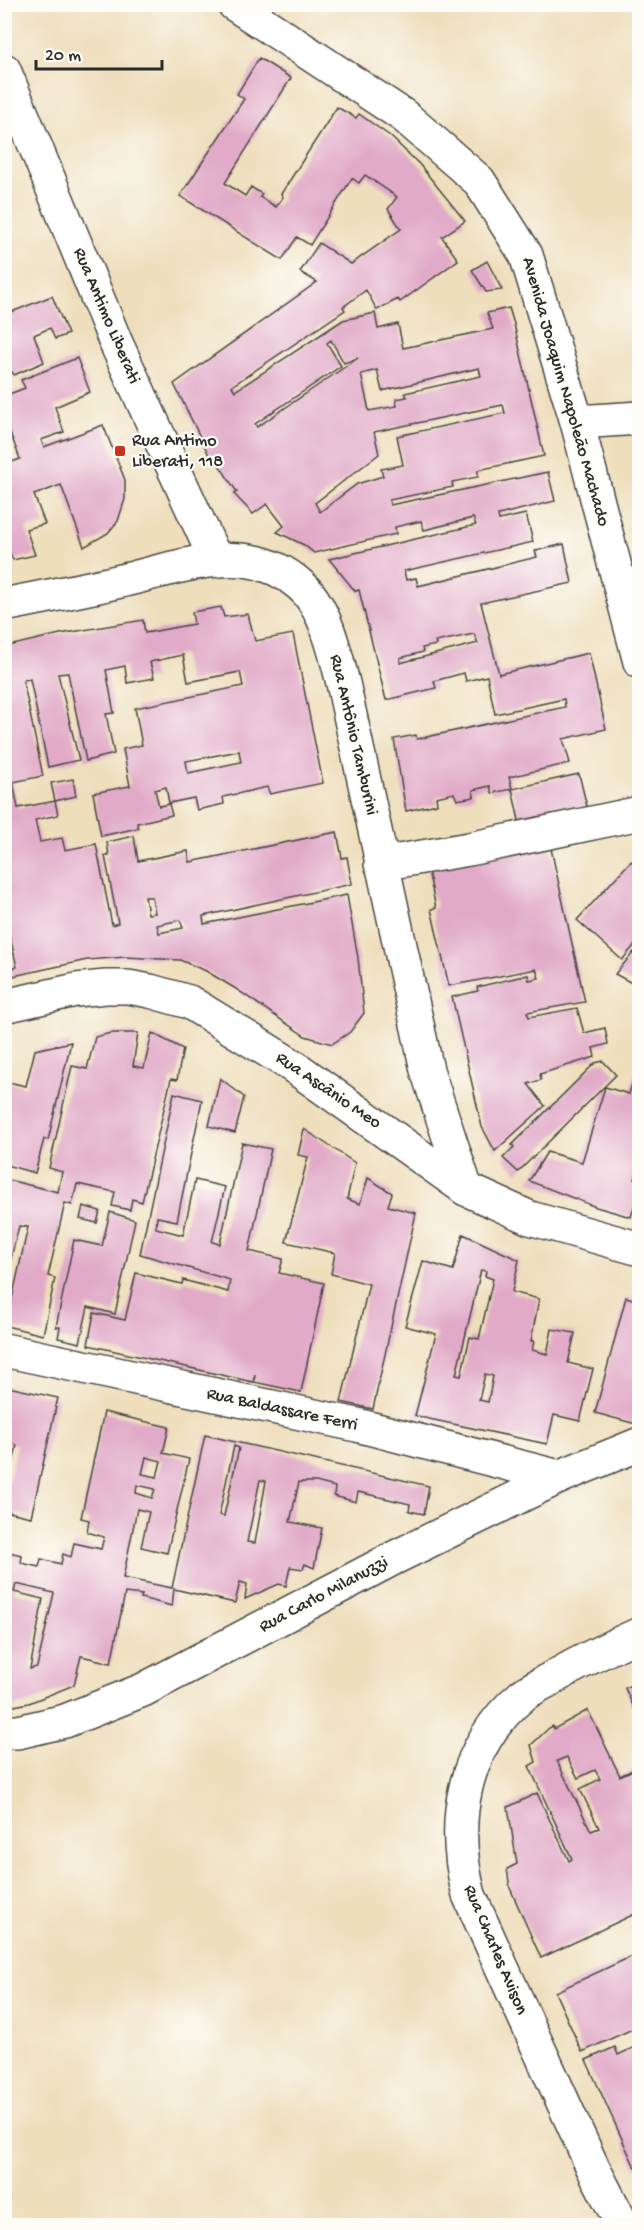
<svg xmlns="http://www.w3.org/2000/svg" width="644" height="2230" viewBox="0 0 644 2230" font-family="'Gochi Hand',sans-serif">
<style>
.building{fill:#e1aac8;fill-rule:evenodd}
.lines{fill:none;stroke-linecap:round;stroke-linejoin:round}
.minor-casing{stroke:#484641;stroke-width:36}
.minor{stroke:#fff;stroke-width:33}
.poi-dot{fill:#c8321e;stroke:#fdfcf7;stroke-width:2}
.labels{text-anchor:middle;dominant-baseline:central;stroke-width:4.5;stroke-linejoin:round;paint-order:stroke}
.street-label{font-size:18px;fill:#2b2b2b;stroke:#fdfcf7}
.poi-label{font-size:18px;fill:#2b2b2b;stroke:#fdfcf7;text-anchor:start}
</style>
<rect width="100%" height="100%" fill="#fdfcf7"/>
<filter id="ink" filterUnits="userSpaceOnUse"><feTurbulence type="fractalNoise" baseFrequency=".0167" numOctaves="2"/><feDisplacementMap in="SourceGraphic" scale="12" xChannelSelector="R" yChannelSelector="G"/><feConvolveMatrix kernelMatrix="1 2 1 2 8 2 1 2 1" color-interpolation-filters="sRGB"/></filter>
<filter id="wash" filterUnits="userSpaceOnUse"><feTurbulence type="fractalNoise" baseFrequency=".008" numOctaves="4" result="noise"/><feDisplacementMap in="SourceGraphic" scale="24" xChannelSelector="R" yChannelSelector="G"/><feGaussianBlur stdDeviation="1.35" result="paint"/><feColorMatrix in="noise" values="0 0 0 0 0 0 0 0 0 0 0 0 0 0 0 0 0 1.4 0 .05"/><feComposite in="paint" operator="in"/></filter>
<g filter="url(#wash)">
<rect width="100%" height="100%" fill="#eedebc"/>
<g id="blocks">
<g class="building">
<path d="M259,58L291,78L225,183L245,196L251,187L262,194L260,197L276,207L283,197L281,194L337,107L356,118L359,114L390,136L419,164L465,221L442,237L458,260L400,302L398,299L377,310L366,290L343,307L345,310L232,386L235,391L343,320L375,313L378,329L398,324L403,348L493,329L487,313L509,308L514,324L544,456L478,470V477L452,482L453,487L389,500L390,505L548,472L555,501L498,515L499,520L526,514L533,542L404,571L406,580L416,578L418,586L537,557L535,551L564,544L572,583L481,603L499,674L589,653L606,729L563,739L570,763L509,777L512,789L492,793L490,786L473,790L474,797L457,800L454,793L436,797L437,804L406,811L394,739L416,735L417,739L565,707L564,699L495,714L487,676L466,681L464,673L434,681L436,688L386,700L359,590L355,591L329,559L476,525L473,518L424,530L421,521L395,527L396,534L314,553L304,545L277,532L284,526L267,504L253,514L234,494L237,492L214,457L211,459L174,384L317,282L300,272L319,243L351,264L401,229L388,209L397,197L365,175L359,183L352,178L310,245L297,237L282,260L180,196L244,99L237,94ZM331,340L344,363L358,358L257,427L255,424L341,366L327,343ZM479,368L481,376L405,393L407,397L396,399L397,406L369,411L361,374L377,370L382,391ZM503,405L505,413L397,436L403,465L381,469L383,476L357,484L320,512L315,503L379,454L374,432ZM474,634L478,643L400,663V658L423,652L422,648L436,645L435,642Z"/>
<polygon points="487,261 502,290 486,292 472,270"/>
<polygon points="52,296 68,334 55,339 50,328 34,335 44,362 14,375 12,372 4,375 4,315"/>
<polygon points="77,358 90,392 55,407 64,432 41,440 44,447 103,425 125,480 125,499 118,521 108,533 84,547 61,485 34,495 45,524 26,529 35,555 13,560 4,539 4,465 20,459 8,427 4,429 4,396 25,388 21,380"/>
<path d="M221,607L224,617L248,614L255,641L293,634L323,783L270,794L267,787L223,797L224,804L197,810L194,798L169,803L166,787L155,790L159,806L169,804L172,815L137,823L138,828L101,836L93,793L130,786L123,749L142,745L135,708L243,686L240,672L188,682L183,655L150,662L154,678L127,683L125,666L106,670L114,713L106,714L114,754L86,761L68,673L58,674L79,760L48,767L30,679L23,680L43,776L13,782L18,808L55,801L58,815L35,820L40,842L62,838L65,850L96,844L112,925L118,923L105,856H109L107,842L134,836L138,861L188,851L190,862L337,832L342,858L347,857L352,884L203,916L204,924L347,895L358,958L364,1013L350,1032L332,1044L305,1036L236,989L206,971L180,960L126,957L87,960L4,978V939L12,968L17,967L4,912V903L10,902L4,880V764L9,763L4,743V647L60,634L143,620L145,633L194,624L192,612ZM239,751L241,762L188,773L186,761ZM145,897H152L155,913L148,914ZM180,920L183,928L159,933L157,925Z"/>
<polygon points="579,774 588,811 520,825 512,789"/>
<polygon points="73,779 76,796 55,801 51,783"/>
<polygon points="550,844 585,1002 527,1012 529,1017 577,1008 584,1033 605,1028 608,1044 593,1048 595,1057 540,1074 541,1080 528,1084 545,1106 495,1151 482,1127 452,997 478,991 477,987 528,975 529,980 539,978 536,969 449,986 431,909 436,908 428,870"/>
<polygon points="631,861 639,869 639,940 622,960 577,920"/>
<polygon points="634,952 639,955 639,987 615,974"/>
<polygon points="111,1033 138,1033 133,1066 144,1068 152,1033 183,1049 177,1080 171,1079 142,1202 132,1199 130,1210 112,1206 115,1192 77,1184 72,1205 65,1203 48,1276 55,1278 43,1335 6,1326 28,1227 19,1226 4,1286 4,1179 58,1192 62,1172 49,1168 72,1066 87,1069 95,1037"/>
<polygon points="71,1042 48,1140 44,1139 35,1173 6,1165 8,1157 4,1156 4,1081 26,1086 35,1050"/>
<polygon points="639,1060 639,1163 635,1180 639,1181 639,1189 631,1217 596,1207 529,1181 547,1152 582,1162 605,1087 629,1094"/>
<polygon points="603,1061 616,1075 518,1172 503,1158 514,1147 512,1145 595,1063"/>
<polygon points="220,1078 244,1097 235,1133 209,1126"/>
<polygon points="174,1093 202,1100 177,1221 157,1217 156,1228 183,1235 195,1180 225,1187 212,1242 220,1244 242,1143 271,1149 249,1251 283,1259 279,1273 324,1283 301,1392 254,1382 255,1375 253,1382 88,1345 94,1313 125,1320 136,1273 182,1284 183,1280 228,1292 230,1280 140,1254"/>
<polygon points="304,1129 355,1163 347,1199 360,1204 368,1178 392,1193 388,1206 416,1213 373,1409 341,1402 369,1284 331,1274 335,1253 286,1242 308,1157 298,1155"/>
<polygon points="83,1206 100,1211 97,1223 80,1219"/>
<polygon points="110,1212 135,1220 115,1314 88,1307 80,1343 58,1338 60,1327 56,1327 74,1240 102,1246"/>
<path d="M463,1234L519,1260L512,1292L539,1299L531,1341H534L532,1350L547,1354L552,1329L575,1333L568,1363L593,1369L580,1421L554,1415L547,1444L415,1416L436,1334L405,1326L423,1261L453,1270ZM481,1270L486,1271L485,1276L493,1279L479,1339L470,1337L461,1376L456,1375ZM485,1374L493,1376L488,1402L479,1400Z"/>
<polygon points="626,1297 639,1301 639,1423 636,1424 595,1413"/>
<polygon points="4,1386 58,1398 31,1517 4,1511 4,1500 17,1445 10,1443 4,1465"/>
<path d="M104,1412L169,1427L163,1453L189,1459L167,1553L141,1547L149,1512L137,1509L123,1578L172,1588L205,1435L429,1486L424,1514L409,1511L410,1504L358,1492L356,1502L334,1496L335,1487L316,1482H299L290,1522L322,1528L314,1568L305,1564L303,1569L290,1567L286,1586L279,1584L245,1599L247,1584L240,1582L235,1603L174,1589L172,1606L141,1598L142,1595L125,1593L111,1663L81,1656L74,1685L29,1703L4,1708V1640L7,1628L4,1627V1551L22,1555L21,1563L39,1567L41,1559L61,1564L63,1554L71,1557L74,1543L101,1549L104,1537L87,1532L89,1520L81,1518ZM234,1446L239,1448L224,1516L219,1515ZM146,1457L161,1461L157,1477L142,1474ZM260,1480L266,1481L255,1543L247,1542ZM137,1485L155,1489L152,1498L136,1493ZM16,1584L54,1593L37,1667L30,1669L43,1599L14,1592Z"/>
<polygon points="639,1681 639,1719 625,1688"/>
<path d="M588,1710L620,1776L639,1767V1912L541,1958L510,1888L507,1869L517,1864L508,1807L537,1793L569,1861L572,1859L529,1766L536,1762L531,1745L549,1728L553,1726L554,1729ZM567,1757L578,1778L595,1770L600,1779L580,1789L599,1828L591,1831L557,1761Z"/>
<polygon points="639,1953 639,2026 582,2052 555,1992"/>
<polygon points="639,2045 639,2171 633,2163 586,2060 615,2047 618,2055"/>
</g>
</g>
</g>
<g filter="url(#ink)">
<use href="#blocks" fill-opacity="0" stroke="#484641" stroke-width="1.5"/>
<g class="lines">
<defs>
<g id="minor">
<polyline points="234,4 404,116 479,181 526,255 577,422 640,662"/>
<polyline points="4,70 116,343 216,560"/>
<polyline points="577,422 640,418"/>
<path d="M4,605C43,597 82,590 121,581C160,572 211,554 250,561C268,564 285,572 299,584C325,605 335,652 343,683L427,1070L466,1189"/>
<polyline points="381,864 469,849 640,813"/>
<polyline points="4,1006 76,990 106,987 128,987 150,991 189,1002 293,1066 466,1189 530,1218 640,1249"/>
<polyline points="4,1350 357,1425 559,1477"/>
<polyline points="4,1732 18,1732 65,1721 143,1690 394,1558 559,1477 640,1444"/>
<path d="M623,2226L593,2168L469,1895C450,1822 462,1746 523,1695C532,1688 544,1683 554,1677C582,1661 610,1647 640,1634"/>
</g>
</defs>
<use href="#minor" class="minor-casing"/>
<use href="#minor" class="minor"/>
</g>
</g>
<rect class="poi-dot" x="114" y="445" width="12" height="12" rx="3"/>
<g class="labels">
<g class="street-label">
<text transform="translate(106 316) rotate(67)">Rua Antimo Liberati</text>
<text transform="translate(565 392) rotate(74)">Avenida Joaquim Napoleão Machado</text>
<text transform="translate(353 735) rotate(77)">Rua Antônio Tamburini</text>
<text transform="translate(328 1091) rotate(34)">Rua Ascânio Meo</text>
<text transform="translate(282 1410) rotate(12)">Rua Baldassare Ferri</text>
<text transform="translate(324 1595) rotate(-28)">Rua Carlo Milanuzzi</text>
<text transform="translate(495 1950) rotate(67)">Rua Charles Avison</text>
</g>
<g class="poi-label">
<text x="132" y="441">Rua Antimo<tspan x="132" dy="21">Liberati, 118</tspan></text>
</g>
</g>
<rect width="644" height="2230" fill="none" stroke="#fdfcf7" stroke-width="24"/>
<path d="M36 60v9h126v-9" fill="none" stroke="#2b2b2b" stroke-width="3"/>
<text x="45" y="60" font-size="18" fill="#2b2b2b" stroke="#fdfcf7" stroke-width="4.5" paint-order="stroke">20 m</text>
</svg>
